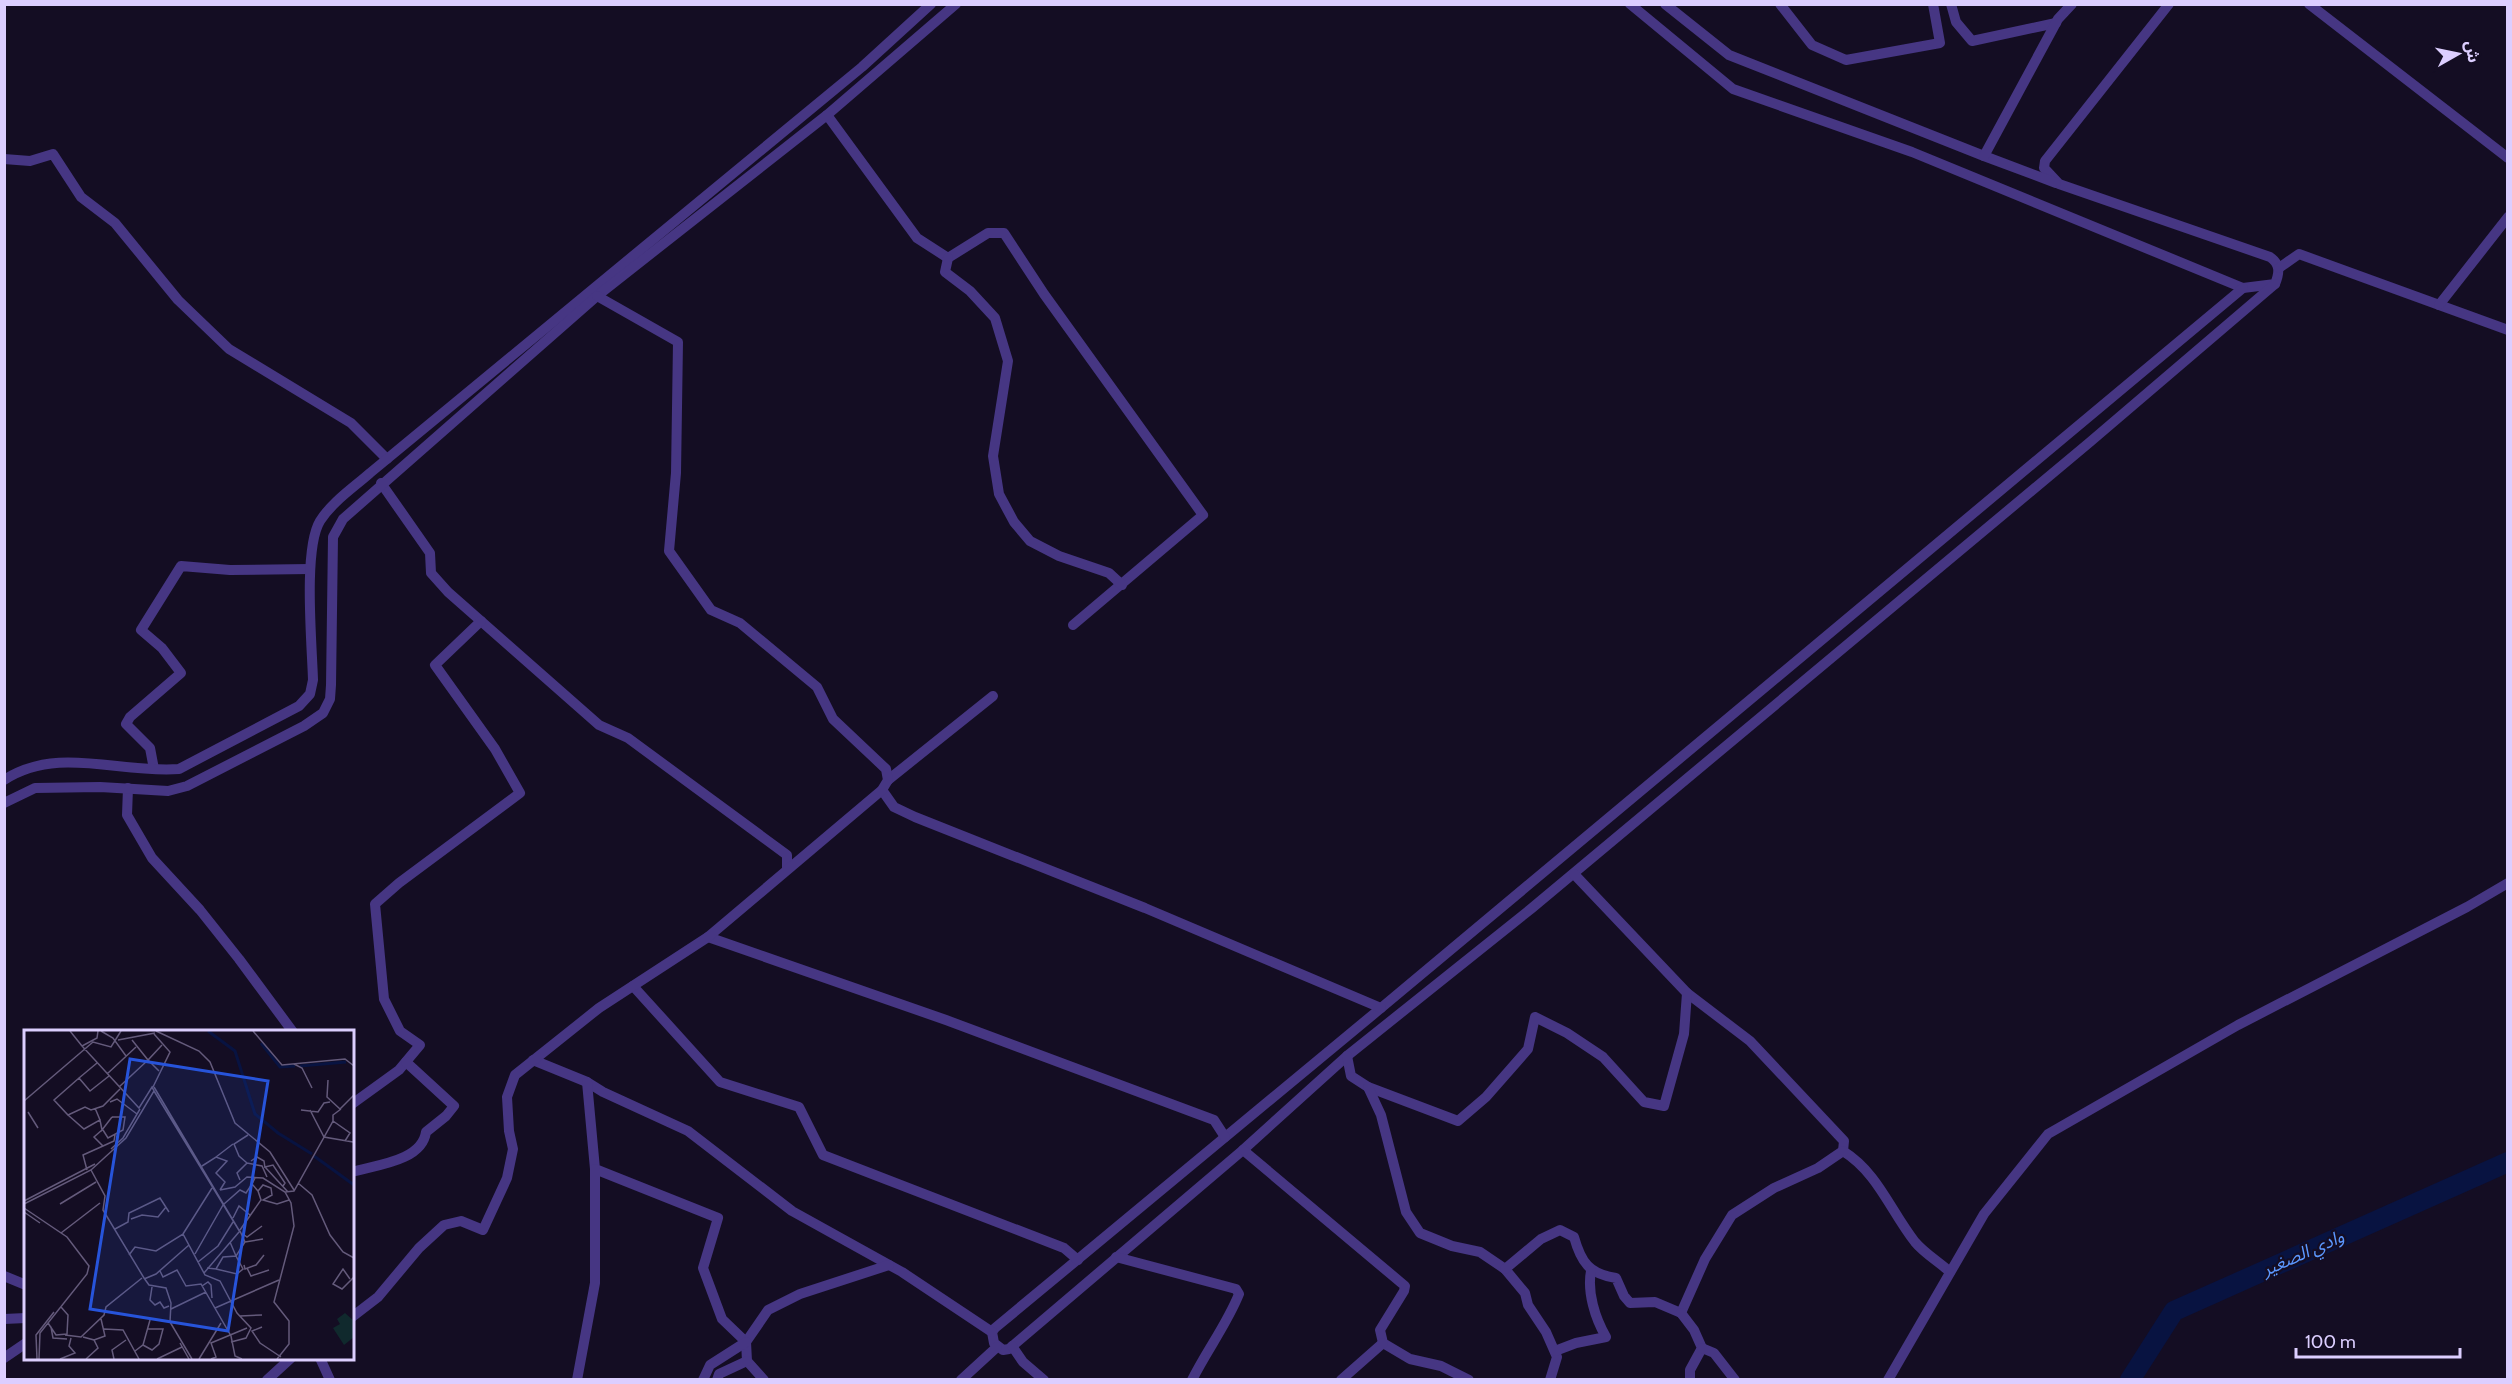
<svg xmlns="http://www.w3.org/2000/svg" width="2512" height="1384" viewBox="0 0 2512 1384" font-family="Cabin,'Noto Sans Arabic',sans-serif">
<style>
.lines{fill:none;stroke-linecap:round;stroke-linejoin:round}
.river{stroke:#081341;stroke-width:20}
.street{stroke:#463683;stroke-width:10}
.labels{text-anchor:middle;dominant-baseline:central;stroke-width:4.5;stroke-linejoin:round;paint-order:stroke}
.water-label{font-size:18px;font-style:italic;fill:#5c98ff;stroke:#140d23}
.inset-river{fill:none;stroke:#081341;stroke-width:3}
.inset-road{fill:none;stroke:#645a7b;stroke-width:1.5}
.view{fill:#2754da;fill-opacity:0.15;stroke:#2754da;stroke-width:3}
.inset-edge{fill:none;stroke:#dcceff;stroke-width:3}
</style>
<rect width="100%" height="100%" fill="#140d23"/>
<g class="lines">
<polyline class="river" points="2130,1380 2174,1311 2508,1162"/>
<g class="street">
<path d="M1630,4L1733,89L1912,152L2243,288L2275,284C2280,272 2280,264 2270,257L2059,184L2044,168L2045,161L2169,4"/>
<polyline points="1665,4 1729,55 1984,156 2056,183"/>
<polyline points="1780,4 1812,45 1846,60 1940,43 1933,4"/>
<polyline points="1951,4 1956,22 1972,41 2056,23"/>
<polyline points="2309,4 2508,158"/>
<polyline points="827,115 917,238 948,258 988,233 1004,233 1044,294 1203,515 1073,625"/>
<polyline points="1984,156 2058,19 2072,4"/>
<polyline points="4,159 30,161 53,154 81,197 115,223 178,300 229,349 351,423 387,459"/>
<polyline points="948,258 945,272 970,291 995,318 1008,361 993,456 999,494 1014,522 1030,541 1059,556 1109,573 1122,585"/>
<polyline points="2279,268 2299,254 2508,330"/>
<polyline points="2243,288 1381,1008 995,1328 992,1332 994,1343 1003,1350 1009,1349 1243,1150 1347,1056 1532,908 2090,442 2275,284"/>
<polyline points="2439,305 2508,217"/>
<polyline points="381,483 430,553 431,573 448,592 599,725 628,738 787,855 787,869"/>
<polyline points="154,769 150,748 126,724 130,717 181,673 162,648 141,630 181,566 230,570 310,569"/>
<path d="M4,780C58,745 120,774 179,769L299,706L310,694L313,680C312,644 303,549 320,521C332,502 353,488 370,473L862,67L931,4"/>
<polyline points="888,780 993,696"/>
<polyline points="128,788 127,815 152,858 200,910 239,959 293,1032"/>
<polyline points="882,790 894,807 915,817 1145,908 1381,1008"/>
<polyline points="4,803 35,788 100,787 168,791 187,786 304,726 323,713 330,699 331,685 333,537 343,519 597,296 827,115 956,4"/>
<polyline points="708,937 946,1020 1214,1120 1225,1137"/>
<polyline points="633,986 720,1082 799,1107 823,1155 1064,1248 1078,1260"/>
<polyline points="1687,993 1750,1041 1844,1141 1843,1151"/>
<polyline points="1347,1056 1351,1076 1368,1087 1458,1121 1486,1097 1528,1049 1535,1017 1567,1033 1603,1057 1644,1102 1664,1106 1684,1034 1687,993 1574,874"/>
<polyline points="533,1060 587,1082 603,1092 688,1131 792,1211 902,1272 992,1332"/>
<polyline points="587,1082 595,1169 718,1218 703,1268 722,1319 746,1342 768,1310 800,1294 889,1265"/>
<polyline points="1368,1087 1381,1115 1406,1212 1420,1233 1452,1246 1480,1252 1505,1269 1525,1293 1528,1305 1546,1332 1557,1357 1550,1380"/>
<polyline points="352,1104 399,1070 420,1045 400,1031 384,999 375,904 399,883 520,793 495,749 435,665 481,621"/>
<polyline points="1243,1150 1405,1286 1404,1291 1380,1330 1383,1343 1410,1359 1441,1366 1469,1380"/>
<path d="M352,1172C376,1165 422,1161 426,1132L446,1116L454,1106L406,1062"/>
<path d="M1116,1257L1236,1289L1239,1294C1227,1324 1207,1350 1192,1380"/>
<path d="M1505,1269L1541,1239L1560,1230L1574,1237C1581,1262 1589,1274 1616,1278L1624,1296L1630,1303L1655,1302L1681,1313L1705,1259L1732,1215L1774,1188L1818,1168L1843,1151C1878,1173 1890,1210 1915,1242C1924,1253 1939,1262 1950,1272"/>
<polyline points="4,1276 26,1285"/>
<polyline points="1681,1313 1694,1330 1702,1348 1690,1370 1690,1380"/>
<polyline points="352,1317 378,1297 419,1248 444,1225 461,1221 483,1230 507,1178 513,1149 509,1131 507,1097 515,1075 599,1008 708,937 882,790 888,780 886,769 833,719 817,687 740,623 711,610 669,551 676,473 678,342 597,296"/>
<polyline points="4,1319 26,1318"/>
<polyline points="746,1342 747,1361 764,1380"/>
<polyline points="1012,1346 1023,1362 1044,1380"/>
<polyline points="1702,1348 1714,1353 1735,1380"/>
<path d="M1555,1351L1576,1343L1606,1337C1595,1318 1587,1292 1591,1271"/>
<polyline points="4,1358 26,1343"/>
<polyline points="320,1358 330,1380"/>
<polyline points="267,1380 291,1358"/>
<polyline points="577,1380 595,1283 595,1169"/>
<polyline points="703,1380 710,1365 746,1342"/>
<polyline points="717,1380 719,1374 747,1361"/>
<polyline points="961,1380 997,1347"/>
<polyline points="1341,1380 1383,1343"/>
<polyline points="1888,1380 1984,1214 2048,1134 2238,1025 2467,907 2508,883"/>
</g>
</g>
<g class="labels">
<g class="water-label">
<text transform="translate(2303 1253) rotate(-24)">وادي الصغير</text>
</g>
</g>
<g transform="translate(24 1030)">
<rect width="330" height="330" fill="#140d23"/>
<path d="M321,283L330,291V307L320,315L309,298L316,294L313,289Z" fill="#10292d"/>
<path class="inset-river" d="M184,1L211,21L231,84L254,103L288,124M237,13L256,37L271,36M276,36L322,32M290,126L330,155"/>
<path class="inset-road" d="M46,1L58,16M77,1L89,8L102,26M132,1L175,21L186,32L211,93L246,122L270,160M229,1L258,35L321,29L330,36M94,10L131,3M108,10L124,30L138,15M73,33L55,48L66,61L85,46M270,34L278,38L288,58M83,44L112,17M55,48L30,70L44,85L61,77L67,80L79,76L96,59M304,50L303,67L316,79L330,65M95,57L124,30L135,41M129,57L146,22L130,4M130,61L216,202L130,57M0,71L69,12L87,17L97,1M86,72L93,69L113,84M277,80L294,82L300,73L306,72M286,80L300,107L329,112M4,82L14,98M44,85L60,99L76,90L71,78M76,90L78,100L88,87M309,91L326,103L321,111M78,100L70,107L79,116L90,111L91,105M79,100L84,108L99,100L101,87H88M87,119L99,108L116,79M192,127L209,114M227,131L233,127L240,131L241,138M223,133L238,136L243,147M178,136L192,127L203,131L192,143L201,152L196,160M241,137L249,135L261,153L259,156M241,137L264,162M63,140L59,125L79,116M67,140L81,166L79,180L120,248L125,255L142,258L147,273L146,292L168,329M231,148L228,154L234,161L239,155L247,158L248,165L239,170L253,174L265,170M216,150L213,143L223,133L215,126L210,114L224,105M274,153L288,165L306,205L319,222L330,228M196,160L211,157L223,147L239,148L261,162L267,173L270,196L250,272L265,291V314L253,329M261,162L270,161L309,91V85L317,79M0,171L71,134M0,174L67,140L102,108L130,61L128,57L115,78L58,16L73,8L74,1M36,174L72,152M200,174L216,160L222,163L228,154M0,178L43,207L65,236L63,244L16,303L15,329M0,182L16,193M209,188L215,176L226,185M107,189L118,185L134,187L142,177M91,199L104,192L105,183L136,168L145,182M216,200L237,170L234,161M37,203L76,173M159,204L188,158M219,204L223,207L238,196M221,212L239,209M171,224L199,175M105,225L111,217L132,221L159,204L181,245L196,251L213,283L227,298L222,308L207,312M174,232L194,216L209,192M220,235L221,239L232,235L240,225M183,238L192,239L199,227L212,226L206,212M223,238L227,246L245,240M192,239L213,244L219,239L212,226L221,212L216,201M136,241L139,247L153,240L162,256L177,254L207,306L211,326L218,329M180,243L215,202M120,249L132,244L165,215M326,249L319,239L309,254L318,259L330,247M178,256L184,252L187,255L188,268M128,257L126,270L131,275L136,272L140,278L145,276M191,278L255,250M147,279L182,262M216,286L238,285M24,293L32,305L43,304L44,285L37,277M27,297L29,308L43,309M238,297L228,301L236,313L257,327M80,299L99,300L115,329M41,305L57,307L80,285L82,277L118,248M59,307L70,310L74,318L62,329M70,310L81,306L77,289M156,313L165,329M119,315L126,290M111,321L119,315L128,320L135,314L139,299H124M13,329L12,305L30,282M36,329L51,323L45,316L47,308M90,329L88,320L102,310M133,329L158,317M175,329L197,293M187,329L192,327L187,313L223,298"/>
<path class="view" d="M106,29L244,51L204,301L66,279Z"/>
<rect width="330" height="330" class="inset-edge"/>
</g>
<rect width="2512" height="1384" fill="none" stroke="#dcceff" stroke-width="12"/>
<g transform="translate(2458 54) rotate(81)" stroke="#140d23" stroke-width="4.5" paint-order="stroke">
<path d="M0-4.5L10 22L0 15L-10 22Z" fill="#dcceff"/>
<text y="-9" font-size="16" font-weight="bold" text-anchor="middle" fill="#dcceff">ش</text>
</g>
<path d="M2296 1348v9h164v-9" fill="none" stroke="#dcceff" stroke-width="3"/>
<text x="2305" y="1348" font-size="18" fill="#dcceff" stroke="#140d23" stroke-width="4.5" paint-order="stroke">100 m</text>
</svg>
